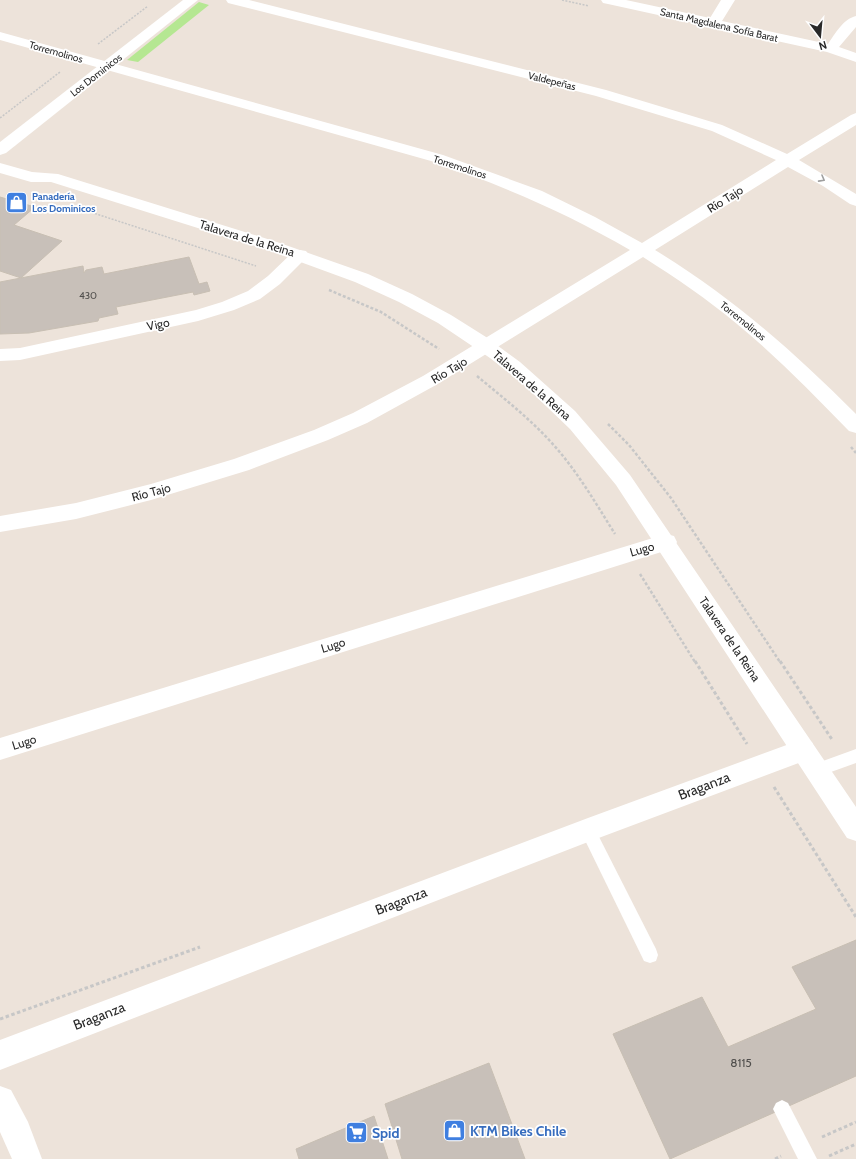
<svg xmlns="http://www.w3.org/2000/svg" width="856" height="1159" viewBox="0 0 856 1159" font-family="Cabin,sans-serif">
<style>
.green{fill:#b5e792}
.building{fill:#c8c0b9;stroke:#c8bfb3}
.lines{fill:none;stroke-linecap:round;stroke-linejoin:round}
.path-far2{stroke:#c7c7c7;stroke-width:1.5;stroke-dasharray:2 1.5;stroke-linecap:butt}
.path-far1{stroke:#c7c7c7;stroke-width:2.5;stroke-dasharray:3 2;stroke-linecap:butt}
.path{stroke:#c7c7c7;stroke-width:3;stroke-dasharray:3.5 2.5;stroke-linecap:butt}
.service{fill:#fff;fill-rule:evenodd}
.minor{fill:#fff;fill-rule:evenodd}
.tertiary{fill:#fff;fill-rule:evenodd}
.oneway{stroke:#9f9f9f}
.labels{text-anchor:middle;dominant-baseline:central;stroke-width:3.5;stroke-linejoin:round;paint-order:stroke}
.far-street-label{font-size:10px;fill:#292929;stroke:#fff}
.far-shop-label{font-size:10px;font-weight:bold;fill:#366cbe;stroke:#fff;text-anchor:start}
.number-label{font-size:10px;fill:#514f4d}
.street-label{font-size:12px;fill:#292929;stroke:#fff}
.near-number-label{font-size:12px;fill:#514f4d}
.near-street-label{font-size:14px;fill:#292929;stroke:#fff}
.near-shop-label{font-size:14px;font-weight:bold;fill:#366cbe;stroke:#fff;text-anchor:start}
</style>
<rect width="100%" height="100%" fill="#ede3da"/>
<polygon class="green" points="199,2 209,5 138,62 127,60"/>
<g class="building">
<polygon points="0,197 35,207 14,225 62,241 21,278 0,271"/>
<polygon points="189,257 199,284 207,282 210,291 194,295 193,292 116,307 118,314 99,318 98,321 29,333 0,334 0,282 83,266 84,273 86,270 102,267 104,274"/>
<polygon points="856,940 856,1076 670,1159 613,1034 702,997 728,1047 816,1009 792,967"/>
<polygon points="489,1063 525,1159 402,1159 385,1104"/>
<polygon points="374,1116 388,1159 299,1159 296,1149"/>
</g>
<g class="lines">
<g class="path-far2">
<polyline points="562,0 589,6"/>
<polyline points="98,44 148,6"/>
<polyline points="0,118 60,72"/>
<polyline points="75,207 256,266"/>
</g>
<g class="path-far1">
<polyline points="329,290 381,312 439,349"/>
<path d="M477,376C502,397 528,417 550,441C576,469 595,502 615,534"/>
<polyline points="608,424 629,445 671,498 780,662"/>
<polyline points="851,447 856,453"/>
<polyline points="640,574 695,662"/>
</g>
<g class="path">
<polyline points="695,661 747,744"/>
<polyline points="780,661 833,741"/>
<polyline points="774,787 856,917"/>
<polyline points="0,1019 200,947"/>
<polyline points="822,1137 856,1122"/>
<polyline points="829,1156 856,1144"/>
<polyline points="775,1159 781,1156"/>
</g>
<g class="service">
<polygon points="856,749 856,763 817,777 812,775 810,770 812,765"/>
<polygon points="588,823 593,825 656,949 658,955 656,961 650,963 644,961 580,830 583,825"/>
<polygon points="782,1100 788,1103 817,1159 798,1159 773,1109 776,1103"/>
</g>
<g class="minor">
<path d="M226,0H249L606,90L722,125L787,154L851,115L856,113V125L799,160L856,194V206L850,204L823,186L788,167L655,250C732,297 793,351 856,414V433L849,431C813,394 777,357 737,324C707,299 676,278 643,257L436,385L367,423L328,440L249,470L151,500L76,519L0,532V516L76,503L151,484L234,459L314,430L353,413L423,376L630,250C567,213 501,185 431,161L0,40V32L443,155L542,191L595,217L642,243L776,160L712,131L596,96L228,3Z"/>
<path d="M601,0H626L710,18L721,0H735L722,21L828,44C835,34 843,19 856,16V27L839,47L856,53V62L827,52L608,4L603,3Z"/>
<polygon points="300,250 306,251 309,255 280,284 260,299 234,310 198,321 20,360 0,361 0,349 20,348 196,310 222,302 248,291 268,276 294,251"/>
<polygon points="666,534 674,536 677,542 674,548 0,760 0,738"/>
<polygon points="803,739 812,742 815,750 812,758 588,842 0,1070 0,1040 588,818"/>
<polygon points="0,1086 11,1090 28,1122 42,1159 12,1159 0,1132"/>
</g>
<g class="tertiary">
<polygon points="183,0 198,0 6,153 0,155 0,142"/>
<polygon points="0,163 32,172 58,174 277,242 368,274 412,294 451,315 486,337 520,362 575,411 630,475 856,807 856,841 847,838 616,485 570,429 523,384 490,358 438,323 399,302 355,282 265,249 51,182 31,182 0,173"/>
</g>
</g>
<defs><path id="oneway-chevron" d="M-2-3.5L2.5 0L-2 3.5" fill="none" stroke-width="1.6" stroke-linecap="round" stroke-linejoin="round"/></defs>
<use class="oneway" href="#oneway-chevron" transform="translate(822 179) rotate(29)"/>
<defs>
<symbol id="shop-square" viewBox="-11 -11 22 22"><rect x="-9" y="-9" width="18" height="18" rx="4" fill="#3f7fe0" stroke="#fff"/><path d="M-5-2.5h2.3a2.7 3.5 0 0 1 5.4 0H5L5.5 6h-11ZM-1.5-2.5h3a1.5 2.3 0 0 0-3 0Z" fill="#fff"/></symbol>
<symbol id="supermarket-square" viewBox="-11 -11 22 22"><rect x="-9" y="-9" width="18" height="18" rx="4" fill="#3f7fe0" stroke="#fff"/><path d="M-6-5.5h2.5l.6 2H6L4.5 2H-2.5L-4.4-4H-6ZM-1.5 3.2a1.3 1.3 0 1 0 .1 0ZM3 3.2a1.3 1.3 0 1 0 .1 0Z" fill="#fff"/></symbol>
</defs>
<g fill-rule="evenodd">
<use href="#shop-square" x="4" y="190" width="25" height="25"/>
<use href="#shop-square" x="442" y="1118" width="25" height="25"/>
<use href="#supermarket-square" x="344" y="1120" width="25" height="25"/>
</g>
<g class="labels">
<g class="far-street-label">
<text transform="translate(719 25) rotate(13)">Santa Magdalena Sofía Barat</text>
<text transform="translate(56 52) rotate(16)">Torremolinos</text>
<text transform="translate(96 75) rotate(-38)">Los Dominicos</text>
<text transform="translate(552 81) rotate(14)">Valdepeñas</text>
<text transform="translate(460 167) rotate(18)">Torremolinos</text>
<text transform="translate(743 321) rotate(39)">Torremolinos</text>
</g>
<g class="far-shop-label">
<text x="32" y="196">Panadería<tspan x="32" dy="12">Los Dominicos</tspan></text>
</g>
<g class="number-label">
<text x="88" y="295">430</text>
</g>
<g class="street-label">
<text transform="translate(725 199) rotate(-32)">Río Tajo</text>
<text transform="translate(247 238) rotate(17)">Talavera de la Reina</text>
<text transform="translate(158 324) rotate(-12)">Vigo</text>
<text transform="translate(449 370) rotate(-31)">Río Tajo</text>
<text transform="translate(532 385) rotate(41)">Talavera de la Reina</text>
<text transform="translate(151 492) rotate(-15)">Río Tajo</text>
<text transform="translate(642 549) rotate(-16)">Lugo</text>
<text transform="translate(730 639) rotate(56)">Talavera de la Reina</text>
<text transform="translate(333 645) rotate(-17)">Lugo</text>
<text transform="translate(24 742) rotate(-17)">Lugo</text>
</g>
<g class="near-number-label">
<text x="741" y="1062">8115</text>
</g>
<g class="near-street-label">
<text transform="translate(704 786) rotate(-21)">Braganza</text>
<text transform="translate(401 901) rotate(-21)">Braganza</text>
<text transform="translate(99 1016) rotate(-21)">Braganza</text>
</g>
<g class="near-shop-label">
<text x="470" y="1131">KTM Bikes Chile</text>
<text x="372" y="1133">Spid</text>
</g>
</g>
<g transform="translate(820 36) rotate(164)" stroke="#ffffff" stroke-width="3" paint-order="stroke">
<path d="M0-3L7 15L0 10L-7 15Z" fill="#292929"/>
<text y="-6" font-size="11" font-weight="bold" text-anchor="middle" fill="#292929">N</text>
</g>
</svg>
